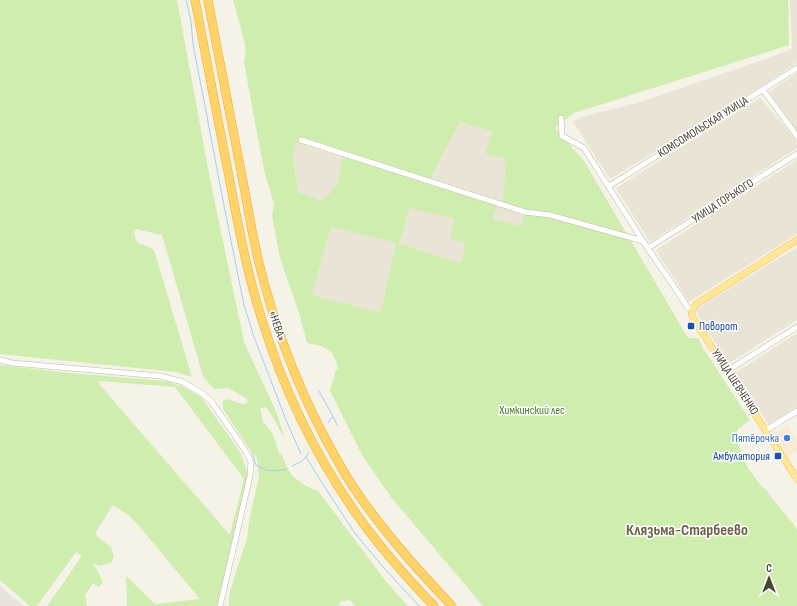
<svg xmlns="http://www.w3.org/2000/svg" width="797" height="606" viewBox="0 0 797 606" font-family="'Sofia Sans Condensed',sans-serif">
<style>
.residential{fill:#eae4d6}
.commercial{fill:#f9ead2}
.industrial{fill:#e8e3dd}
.green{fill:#ceedae;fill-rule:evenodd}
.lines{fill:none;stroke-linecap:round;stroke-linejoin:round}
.stream{stroke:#a0d0f7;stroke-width:1}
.minor-casing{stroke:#c2baaa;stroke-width:6}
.major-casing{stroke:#eec85d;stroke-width:7}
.highway-casing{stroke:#ebac2d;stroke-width:9}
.minor{stroke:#fff;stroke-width:5}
.major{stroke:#ffe698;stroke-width:6}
.highway{stroke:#ffd36a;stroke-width:8}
.transit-dot{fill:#1a4fb4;stroke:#fff;stroke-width:1.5}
.shop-dot{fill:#3f7fe0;stroke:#fff;stroke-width:1.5}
.labels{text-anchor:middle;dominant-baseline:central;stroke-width:3;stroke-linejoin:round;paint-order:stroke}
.street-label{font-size:12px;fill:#4a4336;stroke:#fff}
.transit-label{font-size:12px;fill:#164399;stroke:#fff;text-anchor:start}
.park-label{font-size:12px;fill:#438123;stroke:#fff}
.shop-label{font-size:12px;fill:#366cbe;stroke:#fff;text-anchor:end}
.district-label{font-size:16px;font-weight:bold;fill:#6e614c;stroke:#fff}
</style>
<rect width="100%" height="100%" fill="#f5f2e8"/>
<g class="residential">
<polygon points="790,0 797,0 797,63 762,86 610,179 573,122 581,117 641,102 771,57 792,49"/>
<polygon points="797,73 797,132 769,92"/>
<polygon points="760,98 797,141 797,148 650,242 616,188"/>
<polygon points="460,122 491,131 492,132 485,154 507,159 503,203 525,210 521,226 493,219 498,202 433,181 432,175"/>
<polygon points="296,143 343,156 338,183 323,201 298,192 293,154"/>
<polygon points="797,160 797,234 689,302 656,250"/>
<polygon points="410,208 454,219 465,243 461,263 399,244"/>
<polygon points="331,227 396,243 380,314 312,295"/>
<polygon points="797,247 797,320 728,364 695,310"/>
<polygon points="797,333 797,407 769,425 735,373"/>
</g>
<polygon class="commercial" points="787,426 797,441 797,452 786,459 773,435"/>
<polygon class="industrial" points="0,586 24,606 0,606"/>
<g class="green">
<path d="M0,0H177L210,179L244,342L265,388L275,409L281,426L284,436L280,431L274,419L266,407L260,408L263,422L271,431L276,442L278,451L282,455L285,463L292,476L306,486L318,491L388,584L408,606H355L350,600L340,602L339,606H229V600L230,592L242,553L247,539L250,516L259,477L257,458L246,444L223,409V401L227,399L242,404H246L248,401L246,398L228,388L215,389L212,387L203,376L162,235L136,229C133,234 135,238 138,243L149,247L154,250L192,377L176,372L0,354Z"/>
<path d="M233,0H788L789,45L574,113L555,128L584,161L688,338H698L703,348L750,420L737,430V441L748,468L761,486L766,490L775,502L792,522L797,530V606H483L391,497L362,455L330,391L335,373L338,368C334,349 325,346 307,343L300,316L280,258L272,216L274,204L265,174L258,139L244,62L246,51L243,36ZM460,122L491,131L492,132L485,154L506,159L503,203L525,210L521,226L493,219L498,202L433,180L432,175ZM296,143L343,156L338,183L323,201L298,192L293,154ZM410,208L454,219L450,239L465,243L461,263L399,244ZM331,227L396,243L384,297L380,313L312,295Z"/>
<path d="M0,365L70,373L165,381L184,387L201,397L240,452L247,472V481L217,606H127L126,576L155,604L200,599L139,526L130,516L113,505L95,533L99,538L111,547L114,557L112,562L99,566L93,563L103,582L99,587L93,583L85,595L87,606H47L82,556L76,552L37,606H30L0,580ZM99,381L175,387L244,479L230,534H229L99,384Z"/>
</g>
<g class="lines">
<g class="stream">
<polyline points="186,0 191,21 193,44 228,226 244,305 254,337 286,420 301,454"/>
<polyline points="319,391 335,420 337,425"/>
<polyline points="328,423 332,417"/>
<polyline points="252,452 256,465 259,467 267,470 277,471 286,469"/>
<polyline points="306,457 326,489 354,532 384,568 419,606"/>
<path d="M292,466C301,462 304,461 309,452"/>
</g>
<defs>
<g id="minor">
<polyline points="763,90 797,136"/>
<polyline points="561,118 562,136 584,148 643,241"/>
<polyline points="301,140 525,212 550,215 643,241 685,303 687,307 692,310"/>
<polyline points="609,186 797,68"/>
<polyline points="648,248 797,154"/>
<polyline points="0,360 12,363 160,376 183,382 200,392 211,401 245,450 251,462 250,476 220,606"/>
<polyline points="727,371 797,327"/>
<polyline points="766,430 797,411"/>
</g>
<path id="major" d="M797,240L695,305C689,313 692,316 696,323L797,479"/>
<g id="highway">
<path d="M195,0C206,59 218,118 229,177C238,225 247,273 262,320C283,388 314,453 355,512C378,545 406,577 434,606"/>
<path d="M208,0C218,54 229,108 239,161C246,195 251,230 259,263C274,324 296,383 325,438C334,454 342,470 352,485C381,529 416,568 452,606"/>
</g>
</defs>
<use href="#minor" class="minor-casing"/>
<use href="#major" class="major-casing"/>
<use href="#highway" class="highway-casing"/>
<use href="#minor" class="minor"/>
<use href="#major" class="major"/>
<use href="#highway" class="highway"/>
</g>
<g class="transit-dot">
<rect x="687" y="322" width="8" height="8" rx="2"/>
<rect x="774" y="452" width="8" height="8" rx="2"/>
</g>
<circle class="shop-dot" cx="787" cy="438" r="4"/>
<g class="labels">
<g class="street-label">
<text transform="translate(703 127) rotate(-32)">КОМСОМОЛЬСКАЯ УЛИЦА</text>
<text transform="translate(723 201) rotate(-33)">УЛИЦА ГОРЬКОГО</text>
<text transform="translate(277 326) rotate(72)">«НЕВА»</text>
<text transform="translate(735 382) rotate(57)">УЛИЦА ШЕВЧЕНКО</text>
</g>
<g class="transit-label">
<text x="699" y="326">Поворот</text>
<text x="770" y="456" text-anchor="end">Амбулатория</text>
</g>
<g class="park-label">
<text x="532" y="410">Химкинский лес</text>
</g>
<g class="shop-label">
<text x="779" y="438">Пятёрочка</text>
</g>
<g class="district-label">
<text x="687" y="530">Клязьма-Старбеево</text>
</g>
</g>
<g transform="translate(769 578)" stroke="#ffffff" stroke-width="3" paint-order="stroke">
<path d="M0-3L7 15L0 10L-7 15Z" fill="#4a4336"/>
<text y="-6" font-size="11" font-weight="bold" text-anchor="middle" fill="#4a4336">С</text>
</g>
</svg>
